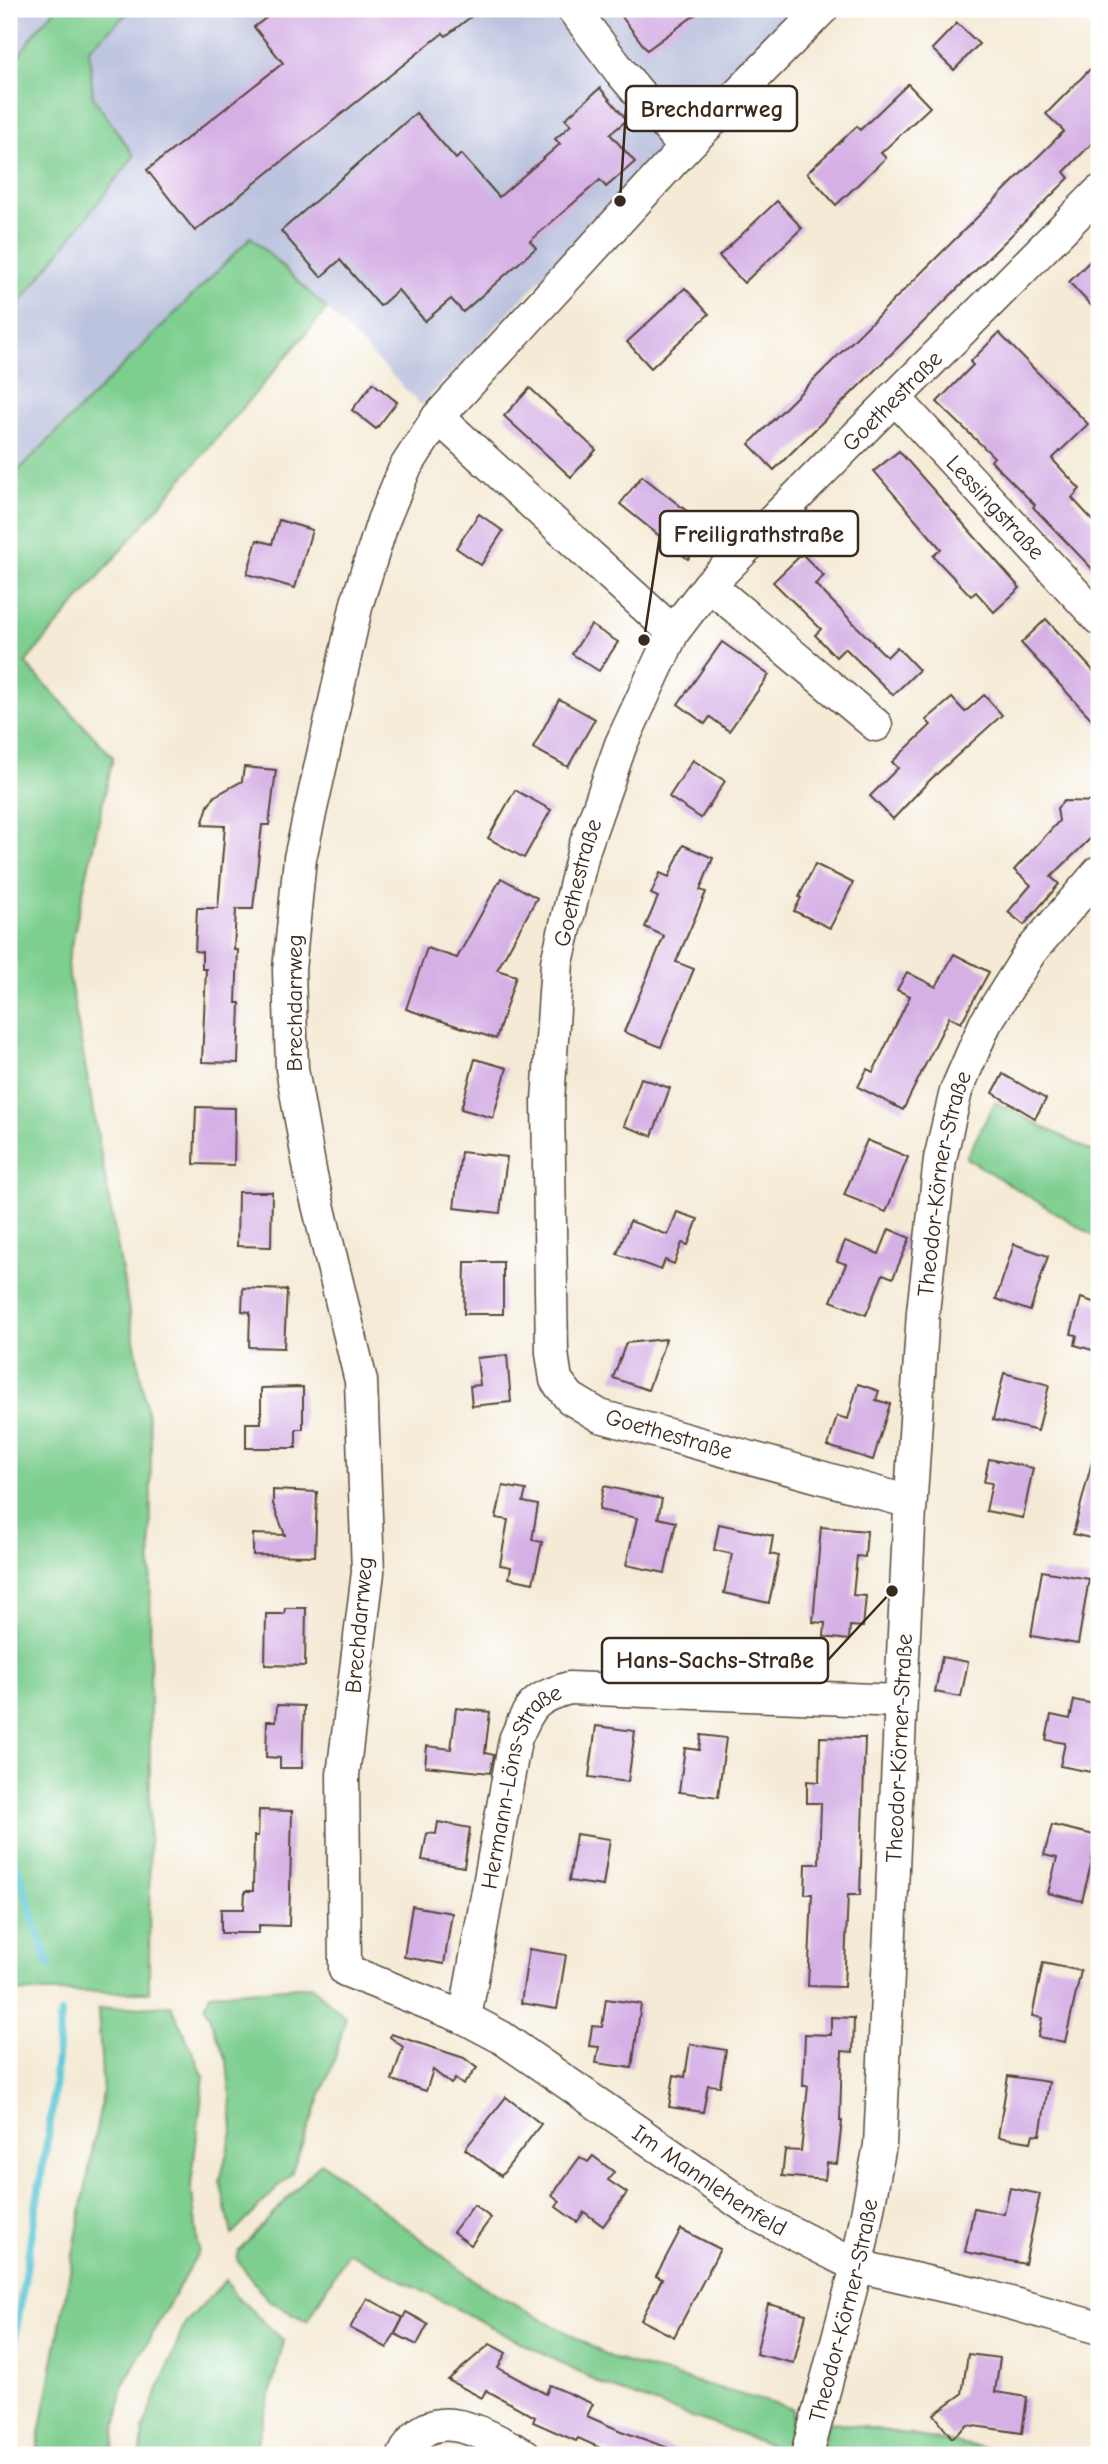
<svg xmlns="http://www.w3.org/2000/svg" width="1108" height="2464" viewBox="0 0 1108 2464" font-family="'Comic Neue',sans-serif">
<style>
.industrial{fill:#bcc3de}
.green{fill:#7dce8f;stroke:#5c7c56;stroke-width:2}
.lines{fill:none;stroke-linecap:round;stroke-linejoin:round}
.stream{stroke:#5cc7d6;stroke-width:8}
.building{fill:#d5b0e5}
.minor-casing{stroke:#574739;stroke-width:35}
.minor{stroke:#fff;stroke-width:32}
.labels{text-anchor:middle;dominant-baseline:central;stroke-width:6;stroke-linejoin:round;paint-order:stroke}
.street-label{font-size:23px;fill:#3b2a1e;stroke:#fff}
.leader{fill:none;stroke:#3b2a1e;stroke-width:2.5}
.callout-dot{fill:#3b2a1e;stroke:#fff;stroke-width:2.5}
.callout{fill:#fff;stroke:#3b2a1e;stroke-width:2.5}
.callout-label{font-size:24px;text-anchor:middle;font-weight:bold;fill:#3b2a1e}
</style>
<rect width="100%" height="100%" fill="#fff"/>
<filter id="ink" filterUnits="userSpaceOnUse"><feTurbulence type="fractalNoise" baseFrequency=".0143" numOctaves="2"/><feDisplacementMap in="SourceGraphic" scale="14" xChannelSelector="R" yChannelSelector="G"/><feConvolveMatrix kernelMatrix="1 2 1 2 8 2 1 2 1" color-interpolation-filters="sRGB"/></filter>
<filter id="wash" filterUnits="userSpaceOnUse"><feTurbulence type="fractalNoise" baseFrequency=".00686" numOctaves="4" result="noise"/><feDisplacementMap in="SourceGraphic" scale="28" xChannelSelector="R" yChannelSelector="G"/><feGaussianBlur stdDeviation="1.57" result="paint"/><feColorMatrix in="noise" values="0 0 0 0 0 0 0 0 0 0 0 0 0 0 0 0 0 1.4 0 .05"/><feComposite in="paint" operator="in"/></filter>
<g filter="url(#wash)">
<rect width="100%" height="100%" fill="#f4ead5"/>
<g class="industrial">
<polygon points="9,9 56,9 39,27 9,70"/>
<polygon points="132,9 797,9 421,405 327,309 251,237 19,471 9,460 9,317 134,156 93,97 89,48"/>
</g>
<g class="green">
<polygon points="56,9 132,9 89,49 93,97 134,156 9,317 9,70 39,27"/>
<polygon points="251,237 327,309 25,663 113,757 67,964 151,1434 149,1992 9,1992 9,460 19,470"/>
<polygon points="995,1102 1099,1155 1099,1239 966,1158"/>
<polygon points="311,1986 346,2017 334,2061 291,2174 232,2235 220,2181 233,2128 227,2061 205,2006 210,1994"/>
<polygon points="171,2005 204,2077 191,2185 199,2251 123,2385 112,2455 36,2455 103,2093 98,2009"/>
<polygon points="321,2162 479,2284 614,2359 793,2409 786,2450 605,2386 348,2252 307,2321 268,2300 237,2260 239,2251"/>
<polygon points="226,2280 234,2294 284,2341 254,2455 141,2455 143,2429 185,2323"/>
<polygon points="829,2421 1027,2455 820,2455"/>
</g>
<g class="lines">
<g class="stream">
<polyline points="9,1843 49,1965"/>
<polyline points="9,2373 52,2110 61,2014"/>
</g>
</g>
<g id="blocks">
<g class="building">
<polygon points="278,9 481,9 446,36 443,33 195,231 147,170 283,63 254,27"/>
<polygon points="616,9 703,9 647,50"/>
<polygon points="957,23 979,44 954,70 932,49"/>
<polygon points="1099,60 1099,136 1064,172 1069,178 774,470 749,444 1064,131 1046,114"/>
<polygon points="908,84 930,107 881,153 886,158 836,205 807,173 857,126 860,130"/>
<polygon points="600,88 627,120 610,134 635,162 606,187 600,180 530,241 536,248 463,312 451,299 425,321 398,290 380,306 340,260 321,277 281,231 416,113 456,159 461,154 499,197 560,144 555,139 571,125 565,119"/>
<polygon points="777,201 802,228 744,283 719,256"/>
<polygon points="1099,252 1099,314 1069,282"/>
<polygon points="685,288 709,314 651,368 627,342"/>
<polygon points="999,333 1088,424 1052,459 1080,489 1072,498 1099,527 1099,576 1033,507 1035,505 991,461 994,457 937,402 973,365 970,362"/>
<polygon points="373,383 397,402 376,429 352,410"/>
<polygon points="530,388 596,450 571,477 504,416"/>
<polygon points="899,451 1020,588 994,612 976,592 971,596 933,556 941,549 874,471"/>
<polygon points="642,476 711,530 688,559 620,504"/>
<polygon points="479,514 503,531 481,565 456,548"/>
<polygon points="279,520 312,530 295,588 247,574 257,540 272,544"/>
<polygon points="802,554 824,576 815,584 887,657 897,647 919,670 893,695 845,648 836,657 815,635 821,629 773,582"/>
<polygon points="1046,619 1099,677 1099,727 1021,643"/>
<polygon points="591,625 618,642 599,671 572,654"/>
<polygon points="722,642 769,675 729,731 710,717 705,724 678,704"/>
<polygon points="984,695 1002,715 931,779 893,819 870,796 898,768 892,762 931,725 926,720 952,698 965,712"/>
<polygon points="559,699 595,719 568,767 533,748"/>
<polygon points="693,760 725,781 701,818 669,797"/>
<polygon points="244,767 276,770 269,825 262,825 253,909 236,909 234,950 238,950 236,1003 240,1003 238,1063 202,1062 206,969 202,969 202,952 195,951 197,908 218,908 225,826 202,825 208,806 215,796 242,781"/>
<polygon points="515,790 551,810 524,858 488,838"/>
<polygon points="1064,801 1099,802 1099,830 1051,877 1059,884 1024,925 1008,912 1031,885 1014,870 1059,821 1057,808"/>
<polygon points="683,845 713,858 700,890 706,892 676,962 694,969 661,1047 624,1032 664,936 645,927 658,897 651,894 660,873 669,877"/>
<polygon points="815,864 853,883 830,928 794,911 801,898 799,897"/>
<polygon points="501,878 537,898 497,970 516,976 496,1039 406,1009 427,948 457,958"/>
<polygon points="954,954 989,972 961,1023 949,1017 903,1110 858,1087 867,1069 873,1072 910,996 897,990 907,972 936,987"/>
<polygon points="475,1059 507,1068 493,1118 461,1109"/>
<polygon points="1003,1074 1046,1099 1035,1118 993,1093"/>
<polygon points="641,1078 670,1088 652,1136 624,1126"/>
<polygon points="196,1107 235,1108 234,1165 194,1164"/>
<polygon points="867,1140 908,1157 886,1212 844,1195"/>
<polygon points="461,1152 507,1157 500,1213 454,1208"/>
<polygon points="238,1192 272,1192 271,1247 237,1246"/>
<polygon points="677,1212 698,1219 688,1245 682,1243 674,1264 665,1260 661,1270 617,1254 630,1221 668,1235"/>
<polygon points="889,1229 910,1238 893,1278 883,1274 866,1315 831,1301 846,1264 837,1261 845,1241 879,1254"/>
<polygon points="1014,1244 1048,1256 1030,1311 996,1299"/>
<polygon points="465,1262 503,1262 503,1314 464,1314"/>
<polygon points="243,1288 287,1290 284,1348 249,1347 250,1312 242,1311"/>
<polygon points="1081,1298 1099,1304 1099,1352 1075,1345 1077,1335 1071,1334"/>
<polygon points="666,1339 648,1390 613,1378 626,1343"/>
<polygon points="507,1355 511,1402 472,1406 470,1386 480,1385 477,1358"/>
<polygon points="1004,1373 1049,1385 1038,1431 993,1420"/>
<polygon points="858,1384 879,1391 876,1400 890,1404 873,1460 828,1446 837,1416 848,1419"/>
<polygon points="303,1387 303,1429 296,1429 296,1448 246,1448 246,1423 261,1423 261,1388"/>
<polygon points="989,1459 1033,1468 1023,1518 986,1511 992,1483 984,1482"/>
<polygon points="1092,1462 1099,1463 1099,1540 1073,1534"/>
<polygon points="503,1486 526,1490 523,1502 538,1505 532,1540 542,1542 533,1583 509,1578 511,1567 500,1565 508,1520 496,1518"/>
<polygon points="604,1486 662,1499 658,1518 676,1522 665,1573 626,1565 637,1518 599,1510"/>
<polygon points="273,1490 317,1492 315,1556 253,1555 253,1534 285,1535 273,1504"/>
<polygon points="719,1524 773,1536 770,1554 779,1556 769,1603 724,1593 732,1554 714,1550"/>
<polygon points="821,1527 867,1531 865,1557 857,1556 853,1595 866,1596 863,1627 850,1626 849,1640 824,1637 825,1623 813,1622"/>
<polygon points="1042,1571 1089,1579 1078,1644 1031,1636"/>
<polygon points="285,1608 306,1608 305,1666 265,1665 266,1614 284,1614"/>
<polygon points="942,1657 968,1662 961,1697 935,1692"/>
<polygon points="1074,1700 1099,1705 1099,1751 1096,1751 1091,1772 1060,1766 1065,1743 1046,1740 1051,1715 1070,1719"/>
<polygon points="277,1705 304,1706 302,1768 280,1768 280,1758 266,1757 267,1721 276,1721"/>
<polygon points="456,1708 490,1712 485,1753 494,1755 490,1773 425,1766 427,1746 451,1749"/>
<polygon points="596,1726 635,1731 628,1782 589,1777"/>
<polygon points="701,1735 726,1738 718,1797 679,1792 685,1748 699,1750"/>
<polygon points="820,1737 865,1738 860,1895 848,1895 844,1987 808,1986 812,1894 805,1894 806,1864 819,1864 821,1803 807,1803 807,1781 819,1782"/>
<polygon points="259,1810 292,1811 289,1926 259,1925 259,1933 221,1933 221,1909 244,1909 245,1891 253,1891 254,1836 258,1836"/>
<polygon points="438,1822 470,1828 464,1867 422,1860 427,1833 436,1834"/>
<polygon points="1052,1825 1098,1836 1082,1901 1048,1893 1057,1858 1044,1855"/>
<polygon points="576,1834 610,1839 603,1886 569,1881"/>
<polygon points="412,1906 452,1913 444,1964 404,1957"/>
<polygon points="529,1949 566,1955 557,2009 521,2003"/>
<polygon points="1043,1963 1081,1971 1065,2042 1038,2037 1042,2018 1032,2016"/>
<polygon points="606,1999 641,2004 632,2068 596,2063 599,2047 589,2046 592,2026 602,2027"/>
<polygon points="831,2017 854,2018 853,2052 842,2051 840,2121 842,2121 837,2164 827,2163 825,2180 782,2176 785,2150 801,2151 808,2086 803,2086 805,2034 831,2035"/>
<polygon points="391,2034 464,2058 477,2068 463,2085 455,2079 451,2084 433,2070 426,2091 392,2080 403,2047 390,2037"/>
<polygon points="690,2044 726,2050 720,2086 708,2085 703,2112 669,2107 674,2075 685,2077"/>
<polygon points="1008,2076 1049,2082 1040,2135 1033,2134 1031,2142 998,2137"/>
<polygon points="506,2097 541,2124 501,2176 465,2149"/>
<polygon points="593,2156 614,2172 608,2180 627,2193 603,2226 584,2212 577,2222 556,2207 560,2201 552,2195 580,2157 588,2162"/>
<polygon points="1010,2188 1040,2194 1025,2264 965,2252 974,2208 1004,2214"/>
<polygon points="474,2205 491,2218 471,2245 453,2232"/>
<polygon points="681,2229 720,2249 674,2337 641,2320 662,2279 656,2276"/>
<polygon points="367,2298 403,2318 387,2348 350,2328"/>
<polygon points="768,2304 806,2314 794,2363 756,2354"/>
<polygon points="406,2312 428,2324 417,2345 395,2334"/>
<polygon points="490,2344 506,2353 498,2368 546,2394 550,2385 593,2404 587,2416 621,2431 680,2452 679,2455 616,2455 578,2438 576,2441 533,2422 535,2417 486,2390 482,2398 448,2380"/>
<polygon points="968,2354 1000,2358 995,2392 1027,2397 1022,2433 968,2425 952,2438 934,2414 962,2394"/>
</g>
</g>
</g>
<g filter="url(#ink)">
<use href="#blocks" fill-opacity="0" stroke="#574739" stroke-width="2"/>
<g class="lines">
<defs>
<g id="minor">
<polyline points="573,9 620,71 685,148"/>
<path id="s1" d="M822,9L685,148L438,417L405,468L383,521L357,603L300,858L289,970L292,1069L311,1176L361,1381L368,1572L343,1775L345,1970L465,2018L501,2037L759,2216L857,2266L975,2293L1099,2328"/>
<path id="s2" d="M894,397L1099,619"/>
<polyline points="438,417 673,632"/>
<polyline points="709,585 876,725"/>
<path id="s3" d="M910,1502L600,1416L570,1398L556,1380L552,1353L548,1101L557,962L584,849L621,744L673,632L709,585L1099,192"/>
<path id="s4" d="M465,2018L515,1740C530,1706 532,1699 569,1688L899,1701"/>
<path d="M404,2455C430,2398 486,2435 525,2455"/>
<path id="s5" d="M807,2455L857,2266L880,2145L909,1527L923,1312L940,1159L956,1091L985,1024L1031,951L1099,872"/>
</g>
</defs>
<use href="#minor" class="minor-casing"/>
<use href="#minor" class="minor"/>
</g>
</g>
<g class="labels">
<g class="street-label">
<text stroke="none"><textPath href="#s3" startOffset="1468">Goethestraße</textPath></text>
<text stroke="none"><textPath href="#s2" startOffset="150">Lessingstraße</textPath></text>
<text stroke="none"><textPath href="#s3" startOffset="880">Goethestraße</textPath></text>
<text transform="translate(294 1003) rotate(-90)">Brechdarrweg</text>
<text stroke="none"><textPath href="#s5" startOffset="1283">Theodor-Körner-Straße</textPath></text>
<text transform="translate(669 1434) rotate(16)">Goethestraße</text>
<text transform="translate(359 1625) rotate(-85)">Brechdarrweg</text>
<text stroke="none"><textPath href="#s5" startOffset="716">Theodor-Körner-Straße</textPath></text>
<text stroke="none"><textPath href="#s4" startOffset="242">Hermann-Löns-Straße</textPath></text>
<text stroke="none"><textPath href="#s1" startOffset="2571">Im Mannlehenfeld</textPath></text>
<text stroke="none"><textPath href="#s5" startOffset="149">Theodor-Körner-Straße</textPath></text>
</g>
</g>
<path class="leader" d="M620 201L626 109M644 640L660 534M892 1591L828 1660"/>
<g class="callout-dot">
<circle cx="620" cy="201" r="7"/>
<circle cx="644" cy="640" r="7"/>
<circle cx="892" cy="1591" r="7"/>
</g>
<g class="callout">
<rect x="626" y="86" width="171" height="45" rx="7"/>
<rect x="660" y="511" width="198" height="45" rx="7"/>
<rect x="602" y="1638" width="226" height="45" rx="7"/>
</g>
<g class="callout-label">
<text x="712" y="117">Brechdarrweg</text>
<text x="759" y="542">Freiligrathstraße</text>
<text x="715" y="1668">Hans-Sachs-Straße</text>
</g>
<rect width="1108" height="2464" fill="none" stroke="#fff" stroke-width="35"/>
</svg>
